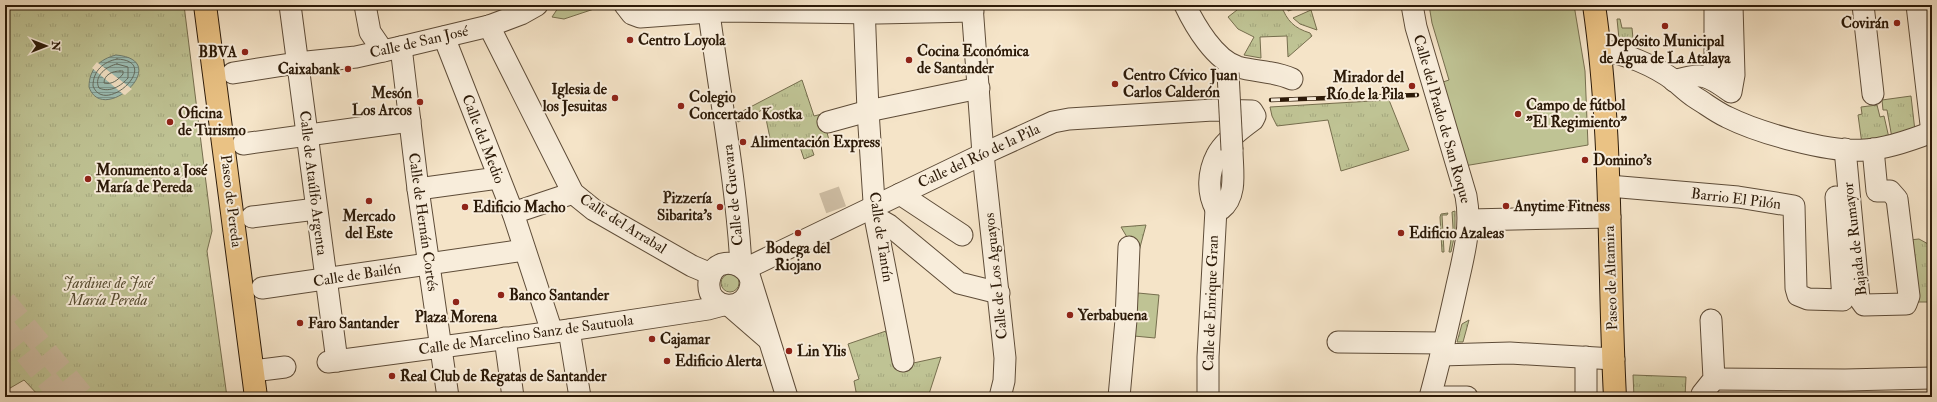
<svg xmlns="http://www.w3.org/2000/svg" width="1937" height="402" viewBox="0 0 1937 402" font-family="'IM FELL Double Pica',serif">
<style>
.grass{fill:url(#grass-tufts);stroke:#766e4e}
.garden{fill:#bfc394;stroke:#766e4e}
.water{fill:url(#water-rules);stroke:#6f7d70}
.pier{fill:#f5e4c8}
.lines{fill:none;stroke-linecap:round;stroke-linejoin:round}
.shore{stroke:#646c5f;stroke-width:1}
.minor-tunnel{stroke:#cdbca2;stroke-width:21;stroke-dasharray:21 10;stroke-linecap:butt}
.major-tunnel{stroke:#cdbca2;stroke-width:22;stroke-dasharray:22 11;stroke-linecap:butt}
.minor-casing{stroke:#5e4c38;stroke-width:23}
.major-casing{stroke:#2c1a08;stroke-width:24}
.minor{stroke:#f8eddb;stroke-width:21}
.major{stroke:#eac284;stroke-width:22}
.rail-casing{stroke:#2c1a08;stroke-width:4.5}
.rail{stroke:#f8eddb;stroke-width:3;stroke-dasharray:9;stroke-linecap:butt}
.minor-bridge-casing{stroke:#5e4c38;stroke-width:23;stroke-linecap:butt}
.minor-bridge{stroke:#f8eddb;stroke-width:21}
.poi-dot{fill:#8f2418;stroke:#f8eddb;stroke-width:1.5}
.labels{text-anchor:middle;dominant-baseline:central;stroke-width:4;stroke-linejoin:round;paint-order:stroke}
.poi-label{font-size:15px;font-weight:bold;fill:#2c1a08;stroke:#f8eddb;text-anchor:start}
.street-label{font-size:15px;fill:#2c1a08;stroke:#f8eddb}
.park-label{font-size:15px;font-style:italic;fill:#584d32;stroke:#f8eddb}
</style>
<defs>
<pattern id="grass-tufts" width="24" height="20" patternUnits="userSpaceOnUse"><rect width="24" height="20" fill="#bfc394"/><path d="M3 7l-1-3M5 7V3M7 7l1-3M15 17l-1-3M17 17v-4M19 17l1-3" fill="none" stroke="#a4a77e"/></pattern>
<pattern id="water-rules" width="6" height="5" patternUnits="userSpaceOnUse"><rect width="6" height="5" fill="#9cbfb6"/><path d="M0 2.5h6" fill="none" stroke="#7f9a92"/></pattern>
</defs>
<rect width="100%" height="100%" fill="#f5e4c8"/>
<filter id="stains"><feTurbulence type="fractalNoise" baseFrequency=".005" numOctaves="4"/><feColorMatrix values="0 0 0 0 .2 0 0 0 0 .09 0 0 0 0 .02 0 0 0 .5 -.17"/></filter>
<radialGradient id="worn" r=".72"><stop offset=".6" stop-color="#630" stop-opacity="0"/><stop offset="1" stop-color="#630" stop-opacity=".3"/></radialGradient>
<g class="grass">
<polygon points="5,5 184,5 212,231 207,251 227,397 40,397 24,380 5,391"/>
<path d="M1234,5H1281C1287,21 1294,28 1310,33L1312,36L1288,57L1287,36L1260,37L1261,58L1244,55L1254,37L1238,29L1228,17L1237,10Z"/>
<polygon points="1287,5 1304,5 1304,6 1288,11"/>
<polygon points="1311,10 1317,30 1300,24 1293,18"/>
<polygon points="1617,19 1620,19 1622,28 1632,28 1634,50 1619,39"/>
<polygon points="802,80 814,116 822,114 829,140 824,143 822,139 810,144 814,155 804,159 797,138 772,148 764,109 738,122 737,114"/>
<polygon points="1911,96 1915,131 1892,138 1887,110 1883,110 1882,100"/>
<polygon points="1389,100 1409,150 1341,171 1328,120 1277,126 1272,116 1270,107"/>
<polygon points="1877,105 1880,117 1884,116 1889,138 1862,144 1858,115 1862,114 1861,107"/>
<polygon points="1455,211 1455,233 1451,252 1449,252 1453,228 1452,212"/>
<polygon points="1448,213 1447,215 1442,215 1444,252 1442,252 1440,217 1441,214"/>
<polygon points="1146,225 1139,251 1131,244 1121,227"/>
<polygon points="1919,239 1930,245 1932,260 1928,274 1932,280 1931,302 1916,302 1909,240"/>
<circle cx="730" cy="283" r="9"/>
<polygon points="1469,320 1463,342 1457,342 1462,324"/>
<polygon points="886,331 886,333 889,332 895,367 941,357 928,397 857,397 854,381 859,379 848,344"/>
<polygon points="1633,375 1686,377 1685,397 1634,397"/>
</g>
<g class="garden">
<polygon points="560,5 599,5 600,7 564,19 552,17"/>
<polygon points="1429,5 1574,5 1585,71 1588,145 1464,166 1440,83 1449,80 1432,23"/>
<polygon points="1138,293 1159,295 1155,338 1134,336"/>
</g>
<path class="water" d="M116,55C175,60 103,127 89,87C89,69 100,59 116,55Z"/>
<polygon class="pier" points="97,62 98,63 132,89 125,95 123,94 92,68"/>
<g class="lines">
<g class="shore">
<path d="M117,59C164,61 105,117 93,86C93,71 103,62 117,59Z"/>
<path d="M117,64L128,67V78C121,86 110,93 99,88C93,76 107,66 117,64Z"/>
<path d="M120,71H123V74C118,80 112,85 104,83C104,75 112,71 120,71Z"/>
</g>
<polyline class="minor-tunnel" points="829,190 841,223"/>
<g class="major-tunnel">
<polyline points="5,301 84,397"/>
<polyline points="5,328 61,397"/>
</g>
<defs>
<g id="minor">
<polyline points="290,5 337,361"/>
<polyline points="365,5 370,32 383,51"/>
<polyline points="625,5 632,14 640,17 722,11 878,13 973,11"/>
<path d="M708,5C719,92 736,178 741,265"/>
<polyline points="864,5 868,111 875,217 903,361"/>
<polyline points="972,5 983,154 1005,358 1004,381 1000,397"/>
<path d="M1185,5C1195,26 1215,60 1238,67C1256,72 1275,71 1292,79"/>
<path d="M1412,5L1416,27L1466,196C1472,228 1463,258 1456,290C1448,326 1440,361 1430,397"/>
<polyline points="1863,5 1873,94"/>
<polyline points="1917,5 1932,133"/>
<polyline points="489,26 573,193 594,210 692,266 711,274"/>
<polyline points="444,37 513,213 552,332"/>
<polyline points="401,47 418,189 448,397"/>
<path d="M1600,50C1625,53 1655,66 1675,81C1682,87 1688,93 1696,98C1706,104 1716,112 1727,117C1759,133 1830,153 1865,150C1885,149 1914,139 1932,132"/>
<polyline points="233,73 297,63 356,57 401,47 489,26 521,14 537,5"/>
<polyline points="1708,76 1715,69 1715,5"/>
<path d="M1674,81C1704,72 1707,75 1731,92L1734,75L1732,5"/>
<polyline points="828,122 868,111 979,88"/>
<polyline points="243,144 410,121"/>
<polyline points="1845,149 1859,298 1864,305 1906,304 1909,296 1897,199 1890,191 1877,191 1873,149"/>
<polyline points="1609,186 1738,197 1794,206 1796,288 1798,295 1808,299 1843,300 1836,197"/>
<polyline points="418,189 498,178"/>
<polyline points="900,194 962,235"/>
<path d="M1216,209H1221C1238,196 1232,169 1232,150"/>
<polyline points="513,213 573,193"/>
<polyline points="252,217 316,209"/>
<polyline points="875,217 889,225 959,283 999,293"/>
<polyline points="1469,220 1610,217"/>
<path d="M745,269L983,154L1053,122L1069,119L1213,110L1252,111L1255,116L1253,120C1242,128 1223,143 1217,155C1208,172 1207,193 1216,209"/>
<path d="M751,282C749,315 706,311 709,282C711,259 737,258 749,275L787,397"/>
<polyline points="262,288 524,250"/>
<polyline points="730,306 768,339"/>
<polyline points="569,330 580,397"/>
<polyline points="505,338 513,397"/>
<polyline points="1338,342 1444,343"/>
<polyline points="1441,355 1510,353 1614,359"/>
<polyline points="1586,357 1586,397"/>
<polyline points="328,362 569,330 708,309 723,305"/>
<polyline points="253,371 285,367"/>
<polyline points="1714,379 1845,380 1932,378"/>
<polyline points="1119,397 1126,320 1129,247"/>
<polyline points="1208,397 1208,357 1216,209"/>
<polyline points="1431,397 1467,397"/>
<polyline points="1702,397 1702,394 1714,379 1711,320"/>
</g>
<g id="major">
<polyline points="205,5 256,397"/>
<path d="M1594,5C1613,135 1608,266 1615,397"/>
</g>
</defs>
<use href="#minor" class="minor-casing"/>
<use href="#major" class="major-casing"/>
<use href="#minor" class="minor"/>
<use href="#major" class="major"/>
<defs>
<polyline id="rail" points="1271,100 1417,95"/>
</defs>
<use href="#rail" class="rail-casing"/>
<use href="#rail" class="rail"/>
<defs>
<polyline id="minor-bridge" points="1228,73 1232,150"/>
</defs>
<use href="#minor-bridge" class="minor-bridge-casing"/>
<use href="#minor-bridge" class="minor-bridge"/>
</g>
<g class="poi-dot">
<circle cx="1897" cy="23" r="4"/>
<circle cx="1665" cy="26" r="4"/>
<circle cx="630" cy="40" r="4"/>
<circle cx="245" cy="52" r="4"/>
<circle cx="909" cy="60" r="4"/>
<circle cx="348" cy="69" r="4"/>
<circle cx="1115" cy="84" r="4"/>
<circle cx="1412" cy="86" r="4"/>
<circle cx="615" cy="98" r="4"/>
<circle cx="420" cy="102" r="4"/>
<circle cx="681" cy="106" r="4"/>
<circle cx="1518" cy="114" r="4"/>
<circle cx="170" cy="122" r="4"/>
<circle cx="743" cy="142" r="4"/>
<circle cx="1585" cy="160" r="4"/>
<circle cx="88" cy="179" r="4"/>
<circle cx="369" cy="201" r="4"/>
<circle cx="1506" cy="206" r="4"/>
<circle cx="465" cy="207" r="4"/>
<circle cx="720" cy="207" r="4"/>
<circle cx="798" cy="233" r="4"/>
<circle cx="1401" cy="233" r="4"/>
<circle cx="501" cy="295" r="4"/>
<circle cx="456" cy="302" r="4"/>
<circle cx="1070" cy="315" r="4"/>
<circle cx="300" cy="323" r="4"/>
<circle cx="652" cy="339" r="4"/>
<circle cx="789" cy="351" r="4"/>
<circle cx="667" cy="361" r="4"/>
<circle cx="392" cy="376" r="4"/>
</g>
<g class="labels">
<g class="poi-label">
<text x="1889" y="23" text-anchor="end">Covirán</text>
<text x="638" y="40">Centro Loyola</text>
<text x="1665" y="41" text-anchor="middle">Depósito Municipal<tspan x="1665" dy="17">de Agua de La Atalaya</tspan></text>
<text x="917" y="51">Cocina Económica<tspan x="917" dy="17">de Santander</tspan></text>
<text x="237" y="52" text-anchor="end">BBVA</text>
<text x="340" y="69" text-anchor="end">Caixabank</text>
<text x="1123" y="75">Centro Cívico Juan<tspan x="1123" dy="17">Carlos Calderón</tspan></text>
<text x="1404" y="77" text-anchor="end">Mirador del<tspan x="1404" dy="17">Río de la Pila</tspan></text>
<text x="607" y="89" text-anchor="end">Iglesia de<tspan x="607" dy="17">los Jesuitas</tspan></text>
<text x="412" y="93" text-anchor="end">Mesón<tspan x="412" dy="17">Los Arcos</tspan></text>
<text x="689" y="97">Colegio<tspan x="689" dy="17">Concertado Kostka</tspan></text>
<text x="1526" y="105">Campo de fútbol<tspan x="1526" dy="17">"El Regimiento"</tspan></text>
<text x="178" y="113">Oficina<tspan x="178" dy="17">de Turismo</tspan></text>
<text x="751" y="142">Alimentación Express</text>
<text x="1593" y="160">Domino's</text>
<text x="96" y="170">Monumento a José<tspan x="96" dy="17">María de Pereda</tspan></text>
<text x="712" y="198" text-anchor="end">Pizzería<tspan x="712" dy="17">Sibarita's</tspan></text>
<text x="1514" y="206">Anytime Fitness</text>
<text x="473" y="207">Edificio Macho</text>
<text x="369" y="216" text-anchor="middle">Mercado<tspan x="369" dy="17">del Este</tspan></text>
<text x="1409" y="233">Edificio Azaleas</text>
<text x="798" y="248" text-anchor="middle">Bodega del<tspan x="798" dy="17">Riojano</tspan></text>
<text x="509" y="295">Banco Santander</text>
<text x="1078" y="315">Yerbabuena</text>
<text x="456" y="317" text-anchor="middle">Plaza Morena</text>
<text x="308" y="323">Faro Santander</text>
<text x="660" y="339">Cajamar</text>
<text x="797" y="351">Lin Ylis</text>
<text x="675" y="361">Edificio Alerta</text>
<text x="400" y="376">Real Club de Regatas de Santander</text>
</g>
<g class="street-label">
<text transform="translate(419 42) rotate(-13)">Calle de San José</text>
<text transform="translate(1442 119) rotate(74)">Calle del Prado de San Roque</text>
<text transform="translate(483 139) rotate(69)">Calle del Medio</text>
<text transform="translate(979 156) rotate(-25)">Calle del Río de la Pila</text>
<text transform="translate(313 183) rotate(83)">Calle de Ataúlfo Argenta</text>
<text transform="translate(733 195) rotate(-96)">Calle de Guevara</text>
<text transform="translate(1736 199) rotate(7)">Barrio El Pilón</text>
<text transform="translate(231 201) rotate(83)">Paseo de Pereda</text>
<text transform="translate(423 222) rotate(82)">Calle de Hernán Cortés</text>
<text transform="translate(623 224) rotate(32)">Calle del Arrabal</text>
<text transform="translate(881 237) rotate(81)">Calle de Tantín</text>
<text transform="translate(1855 239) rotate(-97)">Bajada de Rumayor</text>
<text transform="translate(357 275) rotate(-9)">Calle de Bailén</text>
<text transform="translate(996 276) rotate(-96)">Calle de Los Aguayos</text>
<text transform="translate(1611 278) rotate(-92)">Paseo de Altamira</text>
<text transform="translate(1211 303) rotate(-88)">Calle de Enrique Gran</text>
<text transform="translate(526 335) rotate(-8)">Calle de Marcelino Sanz de Sautuola</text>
</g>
<g class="park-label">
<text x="108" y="283">Jardines de José<tspan x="108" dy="17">María Pereda</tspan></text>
</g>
</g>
<rect width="1937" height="402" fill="none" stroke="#f5e4c8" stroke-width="20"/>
<rect x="6" y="6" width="1925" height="390" fill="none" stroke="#2c1a08" stroke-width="2"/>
<rect x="10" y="10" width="1917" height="382" fill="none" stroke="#2c1a08"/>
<g transform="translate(46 46) rotate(90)" stroke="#f8eddb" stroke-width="3" paint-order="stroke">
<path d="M0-3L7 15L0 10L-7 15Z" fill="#2c1a08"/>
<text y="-6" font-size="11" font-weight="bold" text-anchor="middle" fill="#2c1a08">N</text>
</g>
<rect width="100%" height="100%" filter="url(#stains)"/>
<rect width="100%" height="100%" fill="url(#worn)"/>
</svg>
